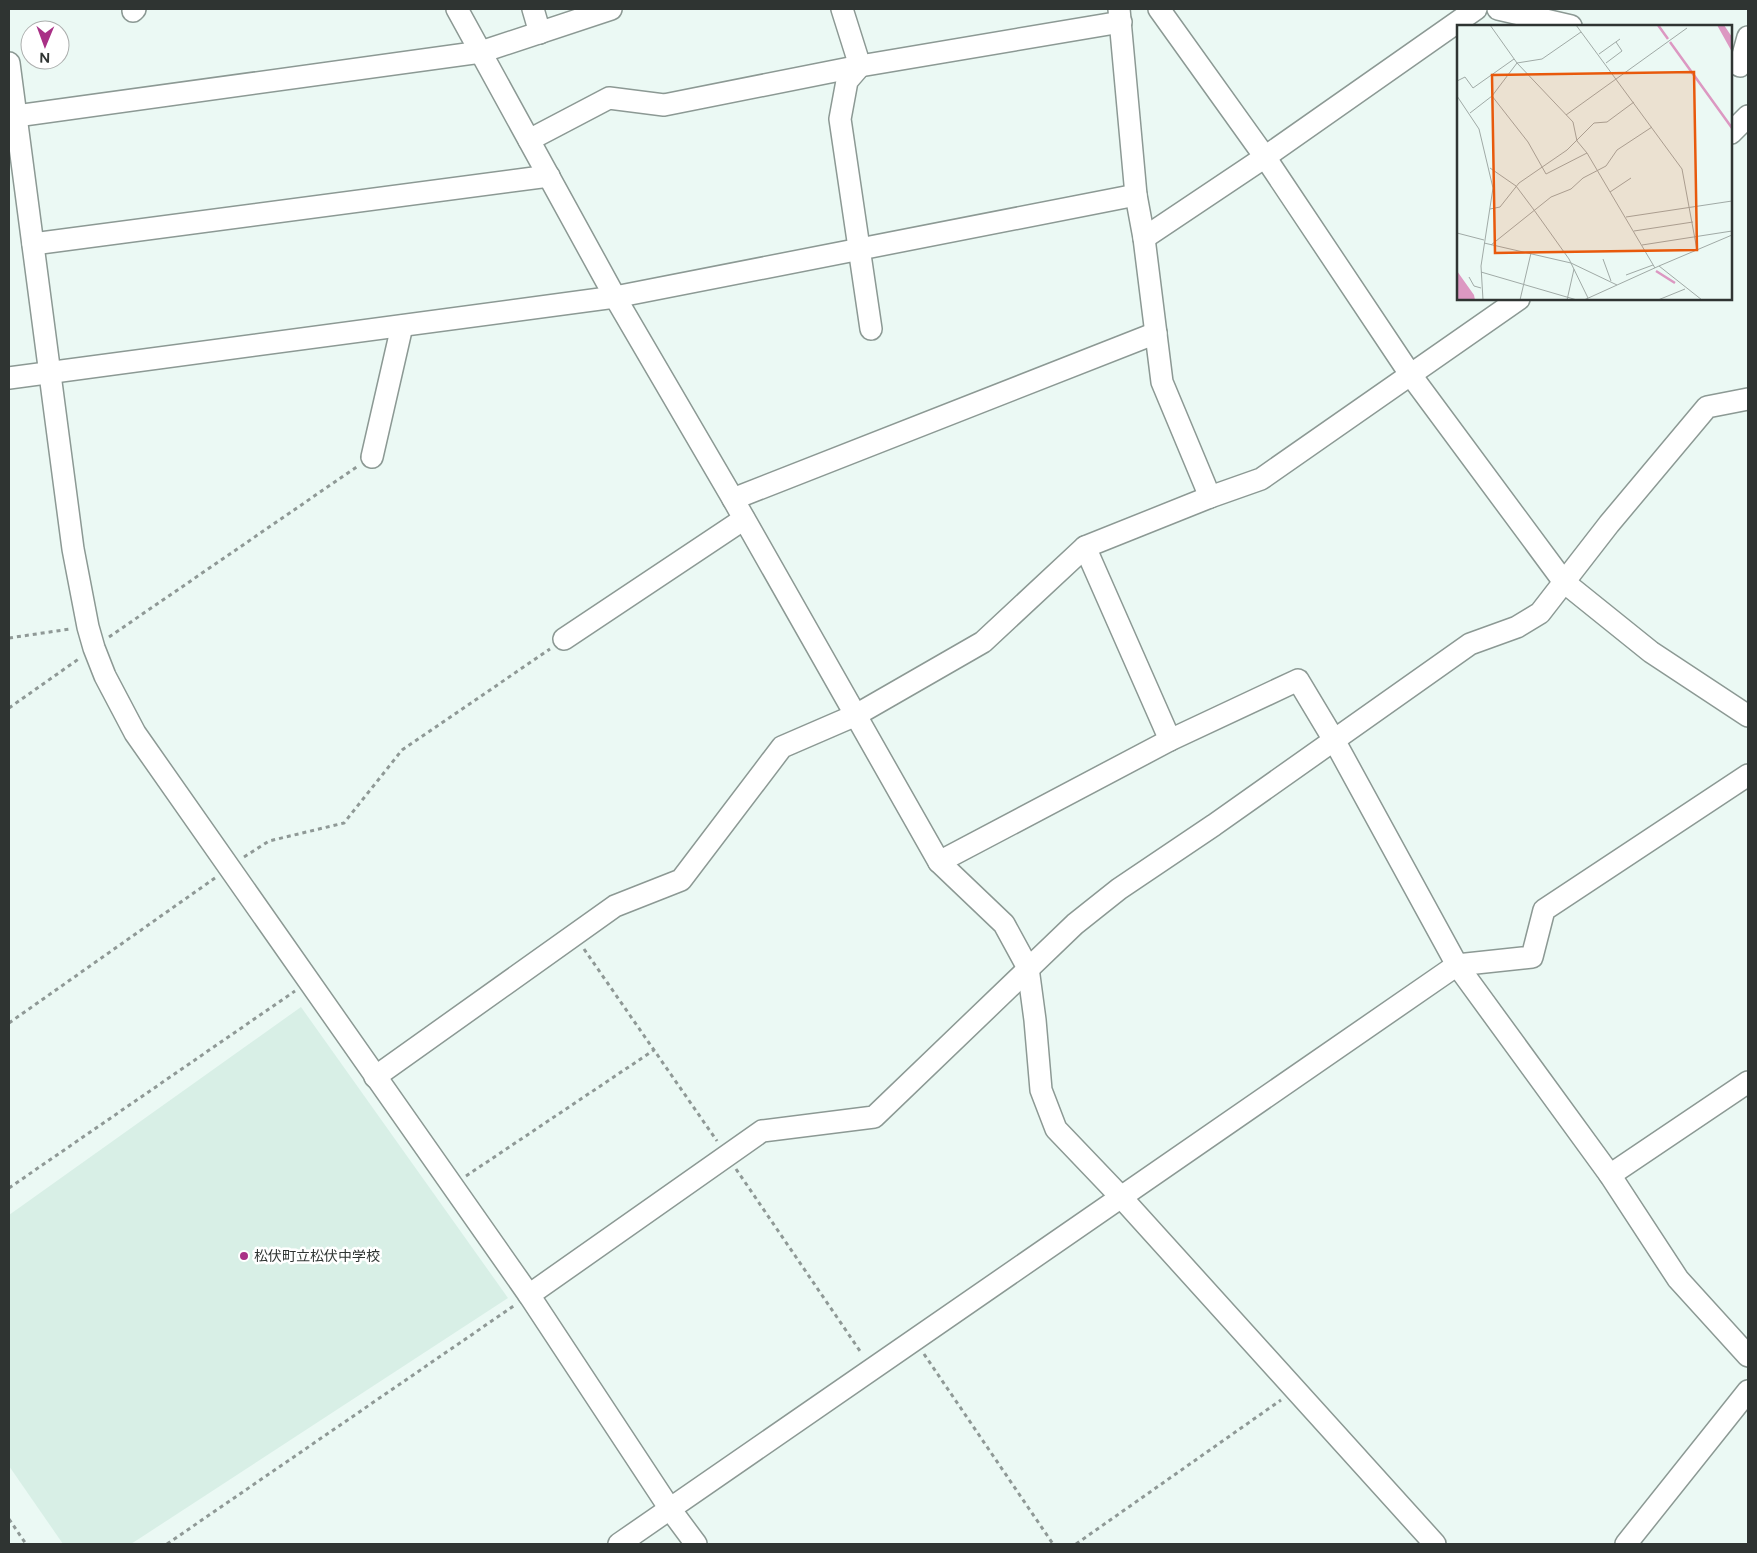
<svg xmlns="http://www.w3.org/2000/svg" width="1757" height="1553" viewBox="0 0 1757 1553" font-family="Figtree,'Noto Sans JP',sans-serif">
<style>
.built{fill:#d8efe6}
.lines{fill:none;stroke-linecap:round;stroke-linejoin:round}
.minor-casing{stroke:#8c9994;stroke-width:24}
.path{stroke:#8f9996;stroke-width:3;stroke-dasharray:4 4;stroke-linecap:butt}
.minor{stroke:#fff;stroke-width:21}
.poi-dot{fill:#a93086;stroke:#fff;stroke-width:2}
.labels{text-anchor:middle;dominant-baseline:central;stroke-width:5;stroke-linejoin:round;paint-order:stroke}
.poi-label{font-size:14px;fill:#2f3432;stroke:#fff;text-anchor:start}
.inset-river{fill:none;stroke:#dc98c2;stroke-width:2.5}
.inset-road{fill:none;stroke:#a0aaa6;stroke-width:1}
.view{fill:#e8590c;fill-opacity:0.15;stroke:#e8590c;stroke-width:2.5}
.inset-edge{fill:none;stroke:#2f3432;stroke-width:2.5}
</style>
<rect width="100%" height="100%" fill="#ebf9f4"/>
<polygon class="built" points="301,1007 508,1298 131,1544 63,1544 9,1466 9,1215"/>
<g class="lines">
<defs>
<g id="minor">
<polyline points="457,9 615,297 733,499 939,862 1004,924 1028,968 1035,1020 1041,1090 1056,1129 1121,1197 1435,1544"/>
<polyline points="533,9 540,33"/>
<polyline points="842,9 860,66 1121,22"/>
<polyline points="1119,9 1136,195 1144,238 1162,382 1210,497"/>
<polyline points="1159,9 1265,157 1410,374 1564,582 1651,652 1748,716"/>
<polyline points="1498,9 1571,26"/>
<polyline points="133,11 135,9"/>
<polyline points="9,63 73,549 88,627 94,648 105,676 135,733 529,1295 670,1509 696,1544"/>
<polyline points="860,66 847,81 840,119 871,329"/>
<polyline points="1740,66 1748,37"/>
<polyline points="9,117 481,52 611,9"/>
<polyline points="1731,133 1748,116"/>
<polyline points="529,140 609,98 664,105 860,66"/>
<polyline points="1144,238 1265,157 1476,9"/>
<polyline points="33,244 549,176"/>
<polyline points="9,378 615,297 1136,195"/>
<polyline points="372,457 402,326"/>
<polyline points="733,499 1156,333"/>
<polyline points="1085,547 1170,740"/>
<polyline points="564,639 744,519"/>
<polyline points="939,862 1170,740 1298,680 1334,740 1457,965 1610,1175 1678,1279 1748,1356"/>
<polyline points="375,1077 615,906 681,880 782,747 856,715 983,642 1085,547 1210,497 1261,479 1519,299"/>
<polyline points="1610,1175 1748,1082"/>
<polyline points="529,1295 762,1131 874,1117 1075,924 1119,889 1214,825 1470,644 1517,627 1540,613 1609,524 1707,407 1748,399"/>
<polyline points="619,1544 1457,965 1532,957 1544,910 1748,775"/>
<polyline points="1626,1544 1748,1391"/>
</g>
</defs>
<use href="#minor" class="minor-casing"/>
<g class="path">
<polyline points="109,637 358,466"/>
<polyline points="9,638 70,629"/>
<polyline points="9,708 80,658"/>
<polyline points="244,857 269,841 344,823 402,750 550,649"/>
<polyline points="584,949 717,1141"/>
<polyline points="9,1023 215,878"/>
<polyline points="736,1169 862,1354"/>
<polyline points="466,1176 654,1050"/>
<polyline points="9,1188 295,991"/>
<polyline points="924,1354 1053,1544"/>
<polyline points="9,1519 26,1544"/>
<polyline points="167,1544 515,1305"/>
<polyline points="1076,1544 1281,1400"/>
</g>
<use href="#minor" class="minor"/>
</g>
<circle class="poi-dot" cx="244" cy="1256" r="5"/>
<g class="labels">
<g class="poi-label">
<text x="254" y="1256">松伏町立松伏中学校</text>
</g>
</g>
<g transform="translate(1457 25)">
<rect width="275" height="275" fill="#ebf9f4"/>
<path d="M260,0H267L275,12V27ZM0,246L17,270L18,275H0Z" fill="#dc98c2"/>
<path class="inset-river" d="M201,0L211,14M213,17L275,103M199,246L218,258"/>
<path class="inset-road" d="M33,0L60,38L116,97L120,116L130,128L198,243M119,0L225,144L240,225M142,29L163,14M149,38L165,26L159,17M0,56L8,52L16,63L57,34M0,71L22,104L36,163L24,241L26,275M35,71L71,117L89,149L130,128M13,88L35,71L60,38L85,34L124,7M109,90L230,3M33,143L59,161L77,185L112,234L131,273M153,167L174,153M33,184L43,182L62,158L110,125L137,98L150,97L177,77M169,192L275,176M177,206L236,197M0,208L27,215M27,218L114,238L160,260M34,220L94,172L114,164L126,153L149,141L160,125L195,102M185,220L275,206M146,234L154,256M24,247L120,275M169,250L196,240M12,252L17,261L24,263M63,275L74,228M110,275L117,244M127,275L202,241M201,275L228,264M245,275L202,241L275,210"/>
<path class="view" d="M237,47L240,225L38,228L35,50Z"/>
<rect width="275" height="275" class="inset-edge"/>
</g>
<rect width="1757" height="1553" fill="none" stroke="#2f3432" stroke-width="20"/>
<g transform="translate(45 45) rotate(181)"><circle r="24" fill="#ffffff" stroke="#acaead"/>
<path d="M0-4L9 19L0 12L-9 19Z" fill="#a93086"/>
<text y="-8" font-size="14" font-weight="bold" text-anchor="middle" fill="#2f3432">N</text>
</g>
</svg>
